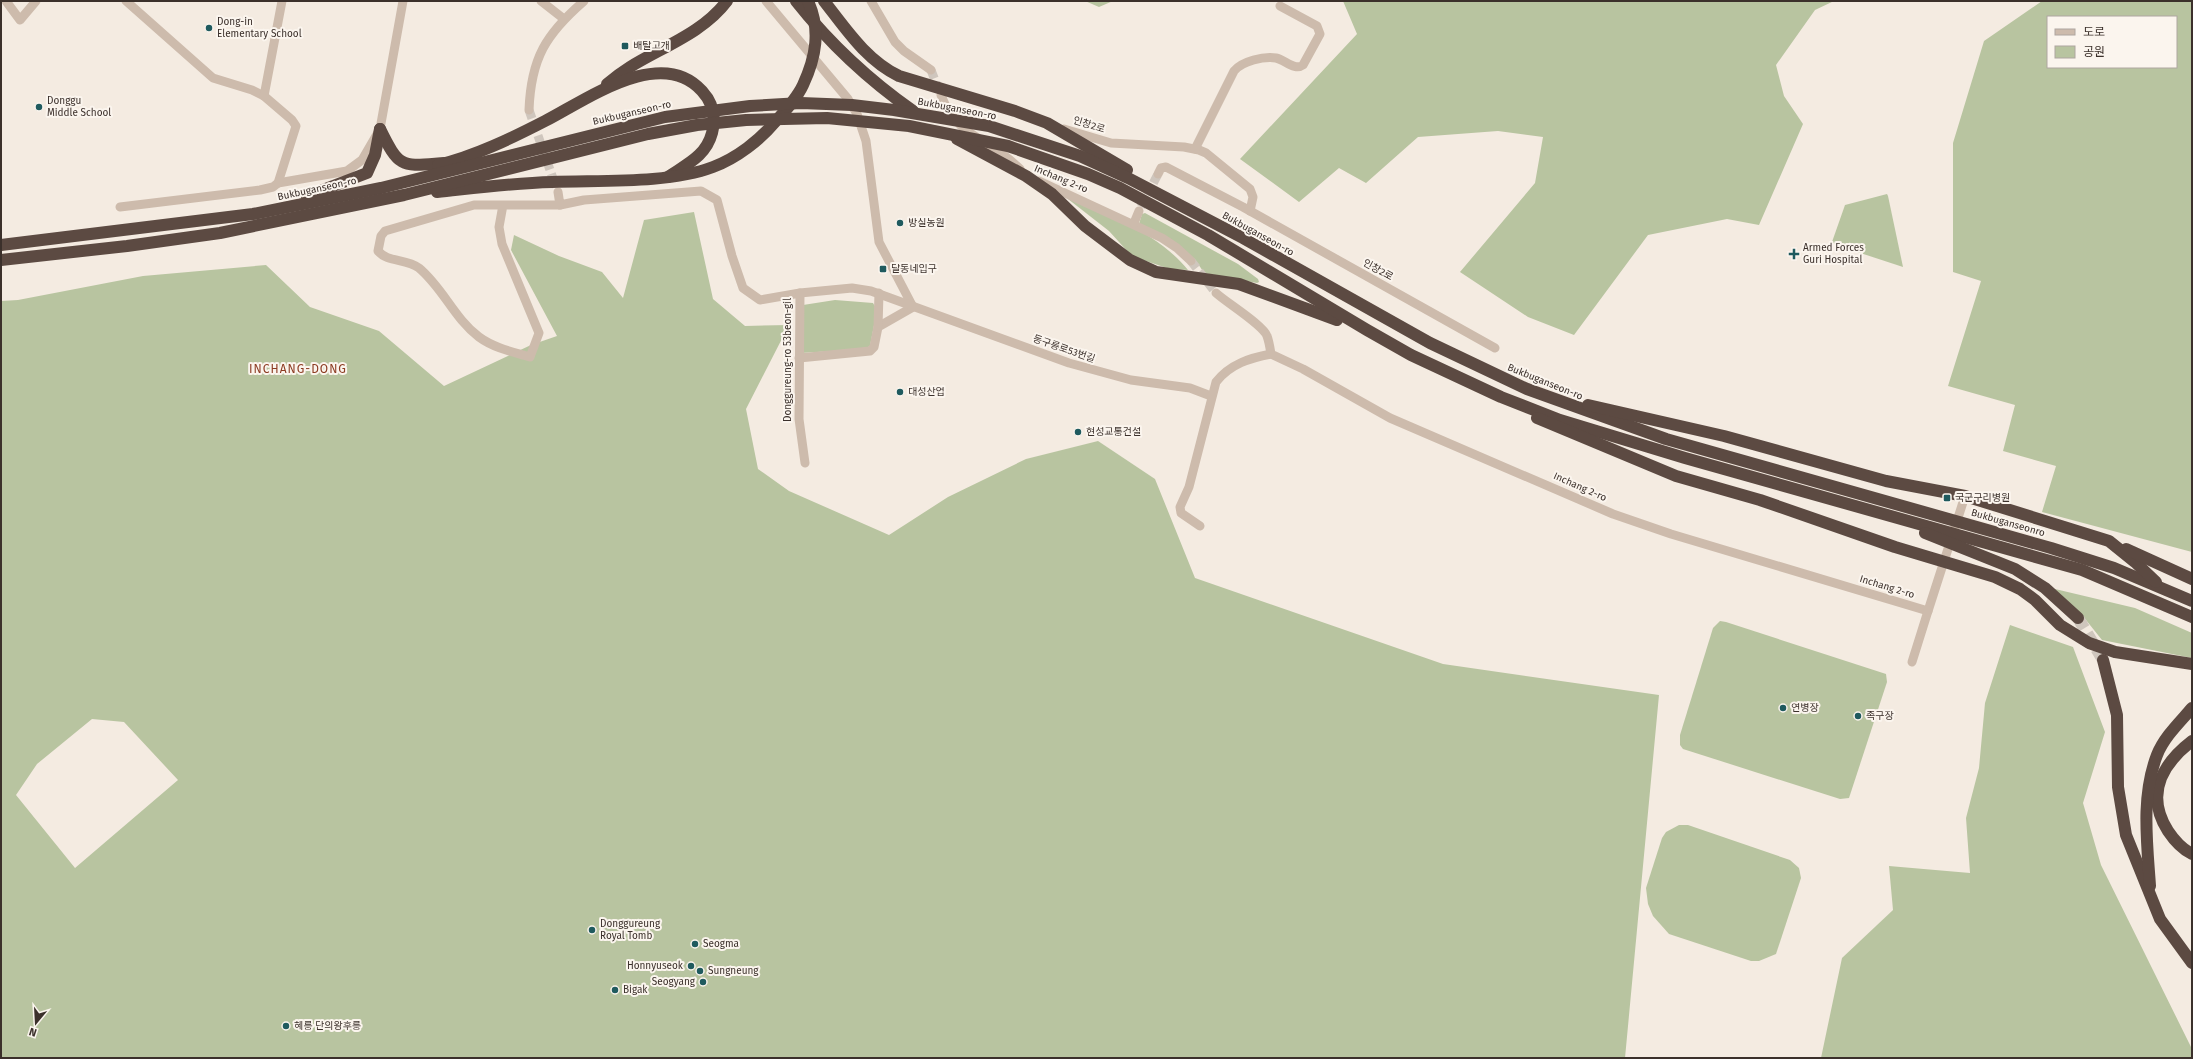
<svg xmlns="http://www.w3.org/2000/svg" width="2193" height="1059" viewBox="0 0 2193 1059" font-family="'Fira Sans','Noto Sans KR',sans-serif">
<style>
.green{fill:#b8c4a0;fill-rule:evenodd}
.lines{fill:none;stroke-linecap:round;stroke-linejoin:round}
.minor-tunnel{stroke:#cfc6bd;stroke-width:9;stroke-dasharray:9 4.5;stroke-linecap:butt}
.highway-tunnel{stroke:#cfc6bd;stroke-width:12;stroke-dasharray:12 6;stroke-linecap:butt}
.minor{stroke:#cdbbac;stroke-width:9}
.highway{stroke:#5c4a42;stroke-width:12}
.poi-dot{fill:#1f5a5e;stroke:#fbf5ee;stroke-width:1.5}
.labels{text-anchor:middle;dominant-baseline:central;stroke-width:4;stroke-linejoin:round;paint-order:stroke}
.poi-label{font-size:10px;fill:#3b302b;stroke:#fbf5ee;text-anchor:start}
.street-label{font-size:10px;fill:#3b302b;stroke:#fbf5ee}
.quarter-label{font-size:12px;letter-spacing:1px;fill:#8c3b22;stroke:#fbf5ee}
</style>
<rect width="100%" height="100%" fill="#f4ebe1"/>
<g class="green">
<polygon points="1085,1 1113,1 1099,7"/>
<polygon points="1343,1 1834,1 1815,10 1776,65 1784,96 1803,124 1759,225 1727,219 1648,235 1574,335 1528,317 1460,272 1535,183 1543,137 1498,131 1418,137 1366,183 1339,168 1299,202 1240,159 1357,34"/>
<path d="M2042,1H2192V552L2042,512L2056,466L2003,451L2015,405L1948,386L1981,281L1953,272V143L1984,41ZM2048,17H2176V67H2048Z"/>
<polygon points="1887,194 1888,196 1903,267 1836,245 1832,242 1845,205"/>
<path d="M1069,195C1110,216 1159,234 1188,270L1170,269L1137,258L1129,253L1109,231L1068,199Z"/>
<path d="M694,212L713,299L745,326L789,325L746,409L758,469L789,491L889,535L948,497L1026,459L1098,441L1155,479L1195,578L1443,664L1659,695L1625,1058H1V301L18,300L143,276L266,265L310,307L379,331L444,386L531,345L557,336L511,250L514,235L559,256L602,272L623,298L644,220ZM92,719L124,722L178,780L75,868L16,795L37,764Z"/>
<path d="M1145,213L1238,264L1258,279L1259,282L1257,283L1204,273C1188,246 1165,237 1139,224L1142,214Z"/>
<polygon points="835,300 873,303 877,310 870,346 865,349 801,353 803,305"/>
<polygon points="2055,589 2135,608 2192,633 2192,658 2102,640 2082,615 2055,591"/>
<polygon points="1720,621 1726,622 1886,674 1887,682 1849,798 1840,799 1683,749 1680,745 1680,735 1713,628"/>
<polygon points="2010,625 2073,647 2105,732 2083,803 2101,865 2192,1049 2192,1058 1821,1058 1842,958 1893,910 1889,866 1970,873 1966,818 1979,768 1985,703"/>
<polygon points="1679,825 1688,825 1790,860 1799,868 1801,878 1776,954 1759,961 1751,961 1669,934 1653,916 1648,904 1646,888 1662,838 1666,832"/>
</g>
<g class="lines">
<g class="minor-tunnel">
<polyline points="931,70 939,91"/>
<polyline points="529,110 556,187"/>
<polyline points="1141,207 1158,174"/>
<polyline points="1191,261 1216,293"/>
</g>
<polyline class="highway-tunnel" points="2078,618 2103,660"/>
<g class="minor">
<polyline points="6,1 20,20 36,1"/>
<polyline points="126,1 213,78 252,90 264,96"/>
<polyline points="541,1 564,19"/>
<polyline points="766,1 848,99 857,114 866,141 879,242 913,307 878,327 874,347 870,351 799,358"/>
<polyline points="871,1 895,42 904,51 931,70"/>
<path d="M941,95C957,138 991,139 1020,169"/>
<path d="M529,110C531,58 546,34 584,1"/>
<polyline points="1064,129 1111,143 1184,147 1199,150 1206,153 1250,189 1253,197 1250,211"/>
<path d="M1195,149L1234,71C1242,61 1264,56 1276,58C1285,60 1295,71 1303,65L1320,34L1317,26L1280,6"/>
<polyline points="1158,174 1161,168 1166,167 1243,207 1495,348"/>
<polyline points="1039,181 1162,238 1177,248 1191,261"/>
<polyline points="278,183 347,171 362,160 380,129 403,1"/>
<polyline points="558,192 560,205 584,200 701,191 717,200 732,256 743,288 760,300 800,293 799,419 805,463"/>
<path d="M503,205L499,227L502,244L539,333L530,357C513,352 494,348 479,337C454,318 443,288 419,268C406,258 388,263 378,251L381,236L385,231L474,205H560"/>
<polyline points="120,207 260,190 273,187 278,183 296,126 292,120 264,96 282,1"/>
<polyline points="1134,223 1139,211"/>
<polyline points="800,293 852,288 871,291 1069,363 1131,380 1190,388 1211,396"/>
<path d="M1216,293C1227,303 1263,325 1267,336C1269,341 1270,348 1271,354L1303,369L1390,418L1613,514L1671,534L1928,611L1965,496"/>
<polyline points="878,327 879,293"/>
<path d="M1200,526L1181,513L1180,507L1189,487L1216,382C1230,364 1250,358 1271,354"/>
<polyline points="1912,662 1928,611"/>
</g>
<g class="highway">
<path d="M796,1C830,44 869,80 913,111"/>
<path d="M824,1C846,29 866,60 899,76L1015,111L1047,123L1127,170"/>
<path d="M607,84C614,78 622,72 630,67C662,47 703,33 727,1"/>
<path d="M380,129C400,170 402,166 445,163"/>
<polyline points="957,139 1026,176 1052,194 1085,226 1130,260 1156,272 1239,284 1337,320"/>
<path d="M438,165C475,156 512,138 545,121C586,100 661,45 702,91C713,103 716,118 712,133C706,156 687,164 668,177"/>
<path d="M437,192C475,188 513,183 552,182C600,180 668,184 713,167C737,158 760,140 776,121C786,110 797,98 803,85C816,57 821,30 808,1"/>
<polyline points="307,196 367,173 375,155 380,129"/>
<polyline points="1,245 253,214 381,188 665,117 750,106 801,103 852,105 894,110 989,126 1080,156 1128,178 1243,238 1430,343 1527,389 1666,439 2051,548 2114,568 2192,601"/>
<polyline points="1,260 127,246 220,233 404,195 648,134 697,125 746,120 827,118 909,126 1008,146 1088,174 1120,188 1208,235 1367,330 1411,355 1501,397 1560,420 1685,458 2082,570 2192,617"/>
<polyline points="1588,405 1724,436 1886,481 1965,496 2109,541 2135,562 2156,582"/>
<polyline points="1537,418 1676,476 1760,500 1895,547 1995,577 2020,589 2035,600 2060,625 2089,643 2115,652 2192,664"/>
<polyline points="1925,533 2015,569 2045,588 2078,618"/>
<polyline points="2126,549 2192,579"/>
<polyline points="2103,660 2117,715 2118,787 2126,835 2160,919 2192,963"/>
<path d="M2192,741C2162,764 2145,795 2168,831C2174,840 2182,849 2192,854"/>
<path d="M2150,886C2147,842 2141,796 2157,755C2164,737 2180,722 2192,708"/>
</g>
</g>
<g class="poi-dot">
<circle cx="209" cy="28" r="4"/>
<rect x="621" y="42" width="8" height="8" rx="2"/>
<circle cx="39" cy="107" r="4"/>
<circle cx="900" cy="223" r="4"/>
<path d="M1792 248h4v4h4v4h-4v4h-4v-4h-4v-4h4z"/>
<rect x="879" y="265" width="8" height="8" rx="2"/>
<circle cx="900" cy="392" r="4"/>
<circle cx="1078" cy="432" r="4"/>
<rect x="1943" y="494" width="8" height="8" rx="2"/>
<circle cx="1783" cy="708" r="4"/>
<circle cx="1858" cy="716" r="4"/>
<circle cx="592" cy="930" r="4"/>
<circle cx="695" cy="944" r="4"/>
<circle cx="691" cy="966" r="4"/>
<circle cx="700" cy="971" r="4"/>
<circle cx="703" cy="982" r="4"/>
<circle cx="615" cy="990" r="4"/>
<circle cx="286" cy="1026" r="4"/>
</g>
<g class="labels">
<g class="poi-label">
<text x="217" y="22">Dong-in<tspan x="217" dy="12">Elementary School</tspan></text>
<text x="633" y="46">배탈고개</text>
<text x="47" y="101">Donggu<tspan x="47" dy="12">Middle School</tspan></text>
<text x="908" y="223">방실농원</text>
<text x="1803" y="248">Armed Forces<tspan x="1803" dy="12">Guri Hospital</tspan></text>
<text x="891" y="269">달동네입구</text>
<text x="908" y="392">대성산업</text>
<text x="1086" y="432">현성교통건설</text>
<text x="1955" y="498">국군구리병원</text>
<text x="1791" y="708">연병장</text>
<text x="1866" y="716">족구장</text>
<text x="600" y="924">Donggureung<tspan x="600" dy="12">Royal Tomb</tspan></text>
<text x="703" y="944">Seogma</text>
<text x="683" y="966" text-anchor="end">Honnyuseok</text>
<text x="708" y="971">Sungneung</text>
<text x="695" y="982" text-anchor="end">Seogyang</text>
<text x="623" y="990">Bigak</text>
<text x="294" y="1026">혜릉 단의왕후릉</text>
</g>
<g class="street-label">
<text transform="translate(957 109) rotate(11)">Bukbuganseon-ro</text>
<text transform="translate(632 113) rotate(-13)">Bukbuganseon-ro</text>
<text transform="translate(1089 125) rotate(17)">인창2로</text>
<text transform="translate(1061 179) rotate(23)">Inchang 2-ro</text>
<text transform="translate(317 189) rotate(-12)">Bukbuganseon-ro</text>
<text transform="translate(1258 234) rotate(29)">Bukbuganseon-ro</text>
<text transform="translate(1378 270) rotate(29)">인창2로</text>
<text transform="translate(1064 349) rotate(19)">동구릉로53번길</text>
<text transform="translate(788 360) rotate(-90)">Donggureung-ro 53beon-gil</text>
<text transform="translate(1545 382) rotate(22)">Bukbuganseon-ro</text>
<text transform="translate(1580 487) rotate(24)">Inchang 2-ro</text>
<text transform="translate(2008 523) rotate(16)">Bukbuganseonro</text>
<text transform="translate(1887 587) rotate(17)">Inchang 2-ro</text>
</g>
<g class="quarter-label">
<text x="298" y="369">INCHANG-DONG</text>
</g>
</g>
<rect width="2193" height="1059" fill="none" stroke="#3b302b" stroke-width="4"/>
<rect x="2047" y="16" width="130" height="52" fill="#fbf5ee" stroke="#aea6a0"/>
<rect x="2055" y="29" width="20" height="6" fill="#cdbbac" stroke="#aea6a0"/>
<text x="2083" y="36" font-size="12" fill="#3b302b">도로</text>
<rect x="2055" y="46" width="20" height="12" fill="#b8c4a0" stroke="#aea6a0"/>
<text x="2083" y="56" font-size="12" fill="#3b302b">공원</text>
<g transform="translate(36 1023) rotate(198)" stroke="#fbf5ee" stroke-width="3" paint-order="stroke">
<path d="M0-3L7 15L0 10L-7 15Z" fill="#3b302b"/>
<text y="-6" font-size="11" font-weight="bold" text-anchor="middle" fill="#3b302b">N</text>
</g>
</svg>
